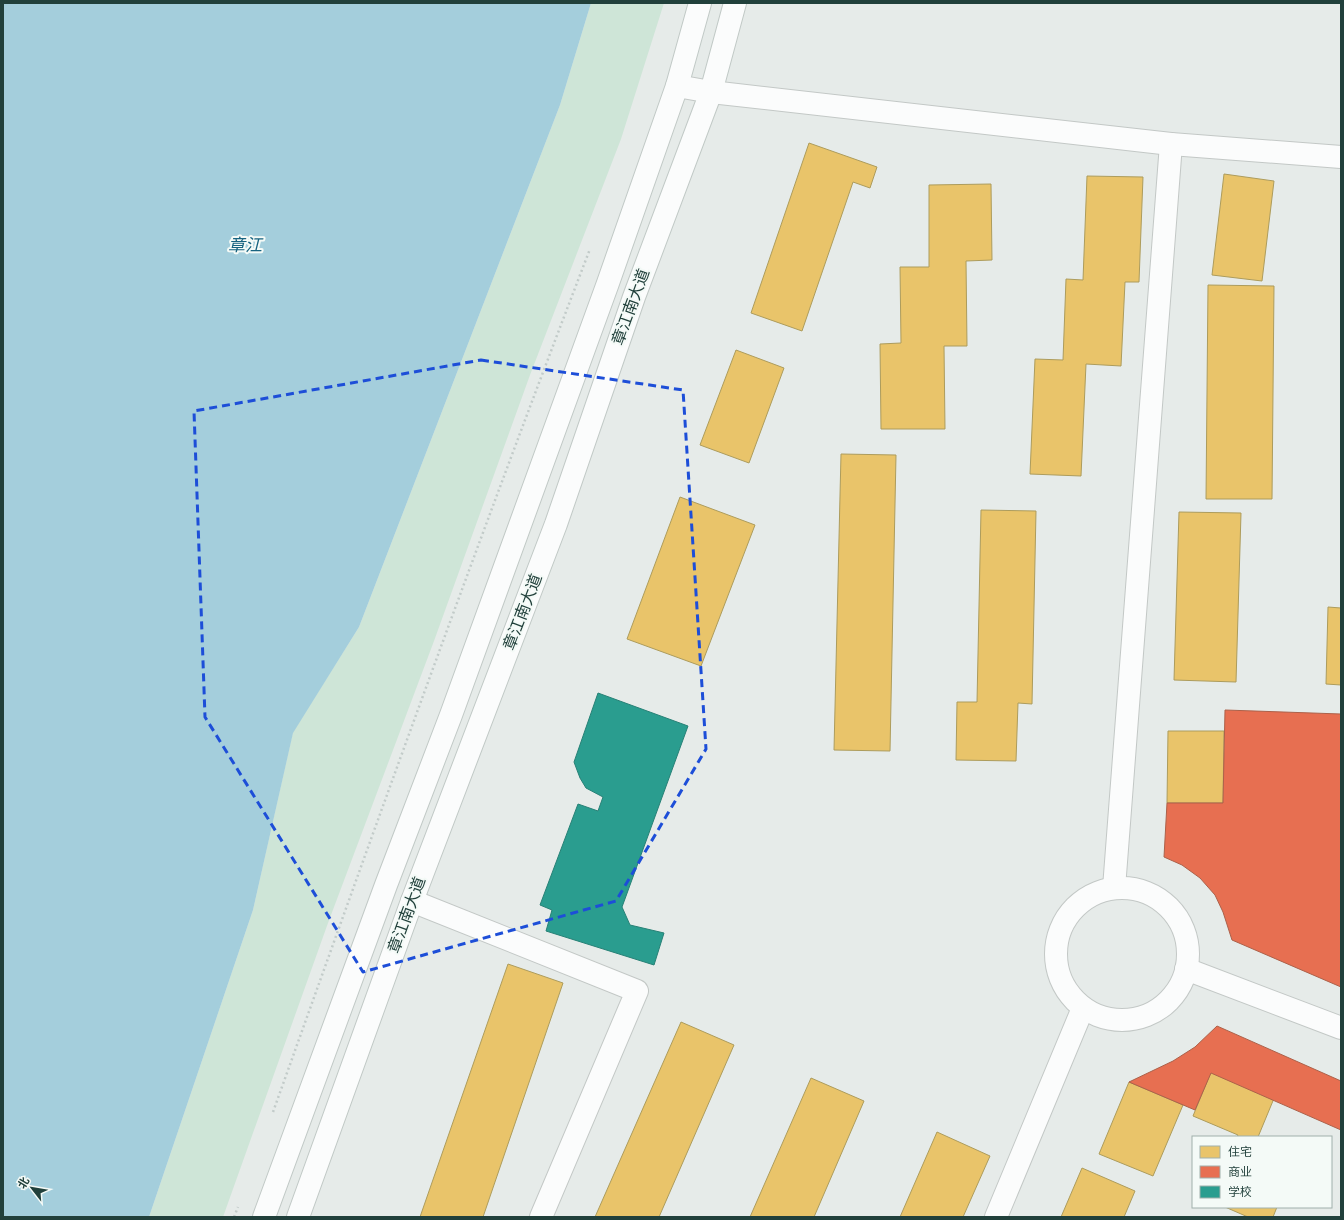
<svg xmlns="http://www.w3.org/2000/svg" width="1344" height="1220" viewBox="0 0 1344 1220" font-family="'Alegreya Sans','Noto Sans SC',sans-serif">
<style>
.green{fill:#cee5d7}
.water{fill:#a4cedc}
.homes{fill:#e9c46a;stroke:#ad9c5c}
.shops{fill:#e76f51;stroke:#ac614a}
.schools{fill:#2a9d8f;stroke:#278176}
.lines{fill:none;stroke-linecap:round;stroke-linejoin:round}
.minor-casing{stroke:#c3c8c6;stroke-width:24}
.tertiary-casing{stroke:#c3c8c6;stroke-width:24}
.secondary-casing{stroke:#c1c9c6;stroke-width:24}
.path{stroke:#c2cbc9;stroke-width:2.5;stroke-dasharray:2 3;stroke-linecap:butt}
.minor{stroke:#fbfcfc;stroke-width:22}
.tertiary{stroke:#fbfcfc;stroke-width:22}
.secondary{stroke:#fbfcfc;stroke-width:22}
.marked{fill:none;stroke:#1d4ed8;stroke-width:3;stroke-dasharray:8 5;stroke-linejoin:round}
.labels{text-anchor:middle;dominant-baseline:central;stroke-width:4;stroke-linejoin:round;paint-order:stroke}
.street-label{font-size:16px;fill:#21403b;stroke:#f4faf7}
.water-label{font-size:17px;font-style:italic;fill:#176380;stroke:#f4faf7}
</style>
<rect width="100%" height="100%" fill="#e6ebe9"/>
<polygon class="green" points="591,3 664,3 621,139 530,375 434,641 328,923 223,1217 149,1217 253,910 293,732 359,627 560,105"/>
<polygon class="water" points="3,3 591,3 560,105 359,627 293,733 253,910 149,1217 3,1217"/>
<g class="homes">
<polygon points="809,143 877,167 870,188 853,182 802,331 751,313"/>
<polygon points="1224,174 1274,181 1262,281 1212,275"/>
<polygon points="1087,176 1143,177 1139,282 1125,282 1121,366 1086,364 1081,476 1030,474 1035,359 1063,360 1066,279 1083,280"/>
<polygon points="991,184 992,260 966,261 967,346 944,346 945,429 881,429 880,344 901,343 900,267 929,267 929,185"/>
<polygon points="1208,285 1274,286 1272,499 1206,499"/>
<polygon points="736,350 784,368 749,463 700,445"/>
<polygon points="841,454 896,455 890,751 834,750"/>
<polygon points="680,497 755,525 701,666 627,639"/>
<polygon points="981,510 1036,511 1032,704 1018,703 1016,761 956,760 957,702 977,702"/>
<polygon points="1179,512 1241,513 1236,682 1174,680"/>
<polygon points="1328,607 1341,608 1341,685 1326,684"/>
<polygon points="1168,731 1224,731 1223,803 1167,803"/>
<polygon points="508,964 563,983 483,1217 420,1217"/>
<polygon points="681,1022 734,1045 659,1217 595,1217"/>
<polygon points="1224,1040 1287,1067 1258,1137 1237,1137 1238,1135 1193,1116"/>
<polygon points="811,1078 864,1101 814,1217 750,1217"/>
<polygon points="1129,1082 1183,1105 1153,1176 1099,1154"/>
<polygon points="937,1132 990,1156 963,1217 900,1217"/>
<polygon points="1082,1168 1135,1191 1124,1217 1061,1217"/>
<polygon points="1225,1207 1277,1207 1273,1217 1248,1217"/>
</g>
<g class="shops">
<polygon points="1225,710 1341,714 1341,987 1232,940 1223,912 1215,895 1200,878 1182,865 1164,857 1167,803 1223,803"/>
<polygon points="1217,1026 1341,1081 1341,1130 1211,1073 1195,1110 1129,1082 1173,1061 1195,1047"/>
</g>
<polygon class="schools" points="598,693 688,726 622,907 630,925 664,933 654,965 546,931 552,910 540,905 578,804 598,811 603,797 586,788 580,778 574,762"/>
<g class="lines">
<defs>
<g id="minor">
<circle cx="1122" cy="954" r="66"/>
<polyline points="1114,888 1171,144"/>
<polyline points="412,901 637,991 541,1217"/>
<polyline points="1186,969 1341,1028"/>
<polyline points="996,1217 1083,1008"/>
</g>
<polyline id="tertiary" points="677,86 711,92 1171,144 1341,157"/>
<g id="secondary">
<polyline points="264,1217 386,885 451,715 608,283 677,86 700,3"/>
<polyline points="298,1217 412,901 556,524 634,297 711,92 735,3"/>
</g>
</defs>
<use href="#minor" class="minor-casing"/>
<use href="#tertiary" class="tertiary-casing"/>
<use href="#secondary" class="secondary-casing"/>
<g class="path">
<path d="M273,1112C376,824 480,535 590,249"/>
<polyline points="234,1217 238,1207"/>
</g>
<use href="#minor" class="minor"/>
<use href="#tertiary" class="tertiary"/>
<use href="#secondary" class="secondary"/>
</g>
<path class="marked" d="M481,360L683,390L706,749L616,901L363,972L205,717L194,411Z"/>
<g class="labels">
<g class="street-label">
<text transform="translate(631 307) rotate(-70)">章江南大道</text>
<text transform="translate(523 612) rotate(-69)">章江南大道</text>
<text transform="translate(407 915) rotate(-70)">章江南大道</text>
</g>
<g class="water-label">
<text x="245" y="245">章江</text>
</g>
</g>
<rect width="1344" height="1220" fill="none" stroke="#21403b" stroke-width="8"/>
<rect x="1192" y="1136" width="140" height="72" fill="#f4faf7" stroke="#a0b0ac"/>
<rect x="1200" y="1146" width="20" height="12" fill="#e9c46a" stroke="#a0b0ac"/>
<text x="1228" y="1156" font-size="12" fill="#21403b">住宅</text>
<rect x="1200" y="1166" width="20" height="12" fill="#e76f51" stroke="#a0b0ac"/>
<text x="1228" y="1176" font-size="12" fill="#21403b">商业</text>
<rect x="1200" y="1186" width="20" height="12" fill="#2a9d8f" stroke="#a0b0ac"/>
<text x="1228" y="1196" font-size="12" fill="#21403b">学校</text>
<g transform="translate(32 1188) rotate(301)" stroke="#f4faf7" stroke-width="3" paint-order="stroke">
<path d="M0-3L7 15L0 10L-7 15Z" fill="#21403b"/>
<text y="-6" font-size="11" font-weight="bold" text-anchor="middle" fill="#21403b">北</text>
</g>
</svg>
